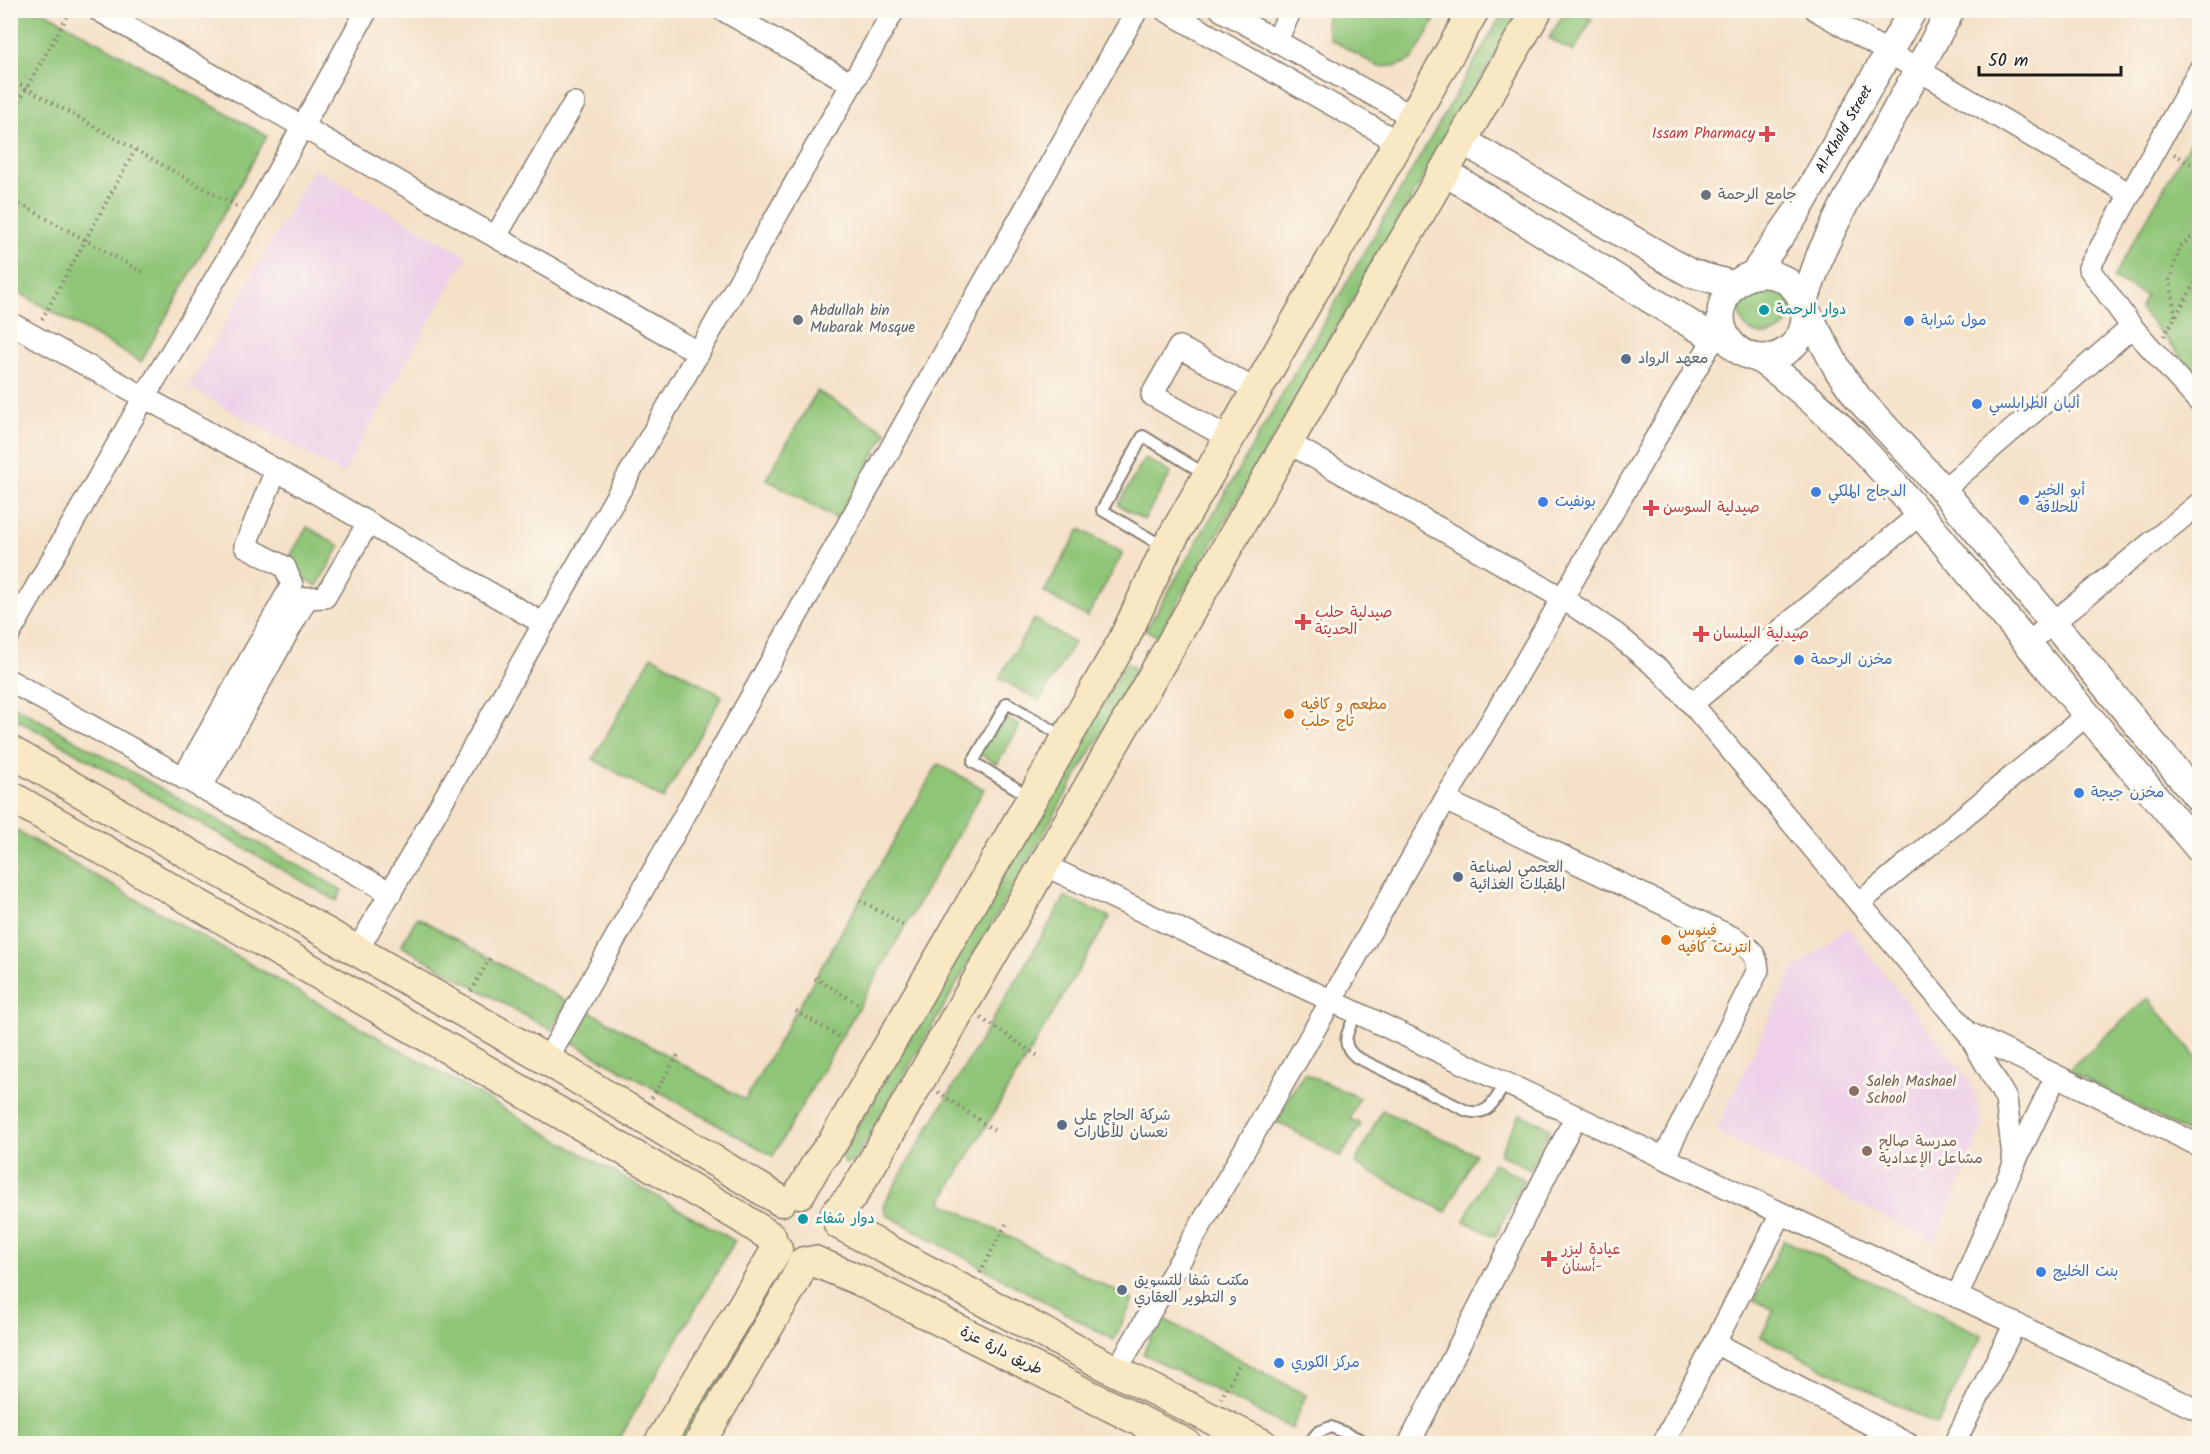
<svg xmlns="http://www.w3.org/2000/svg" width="2210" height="1454" viewBox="0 0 2210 1454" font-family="Kalam,'Playpen Sans Arabic',sans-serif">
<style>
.built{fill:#eed0e8}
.green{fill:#8fc577;stroke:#56704a;stroke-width:1.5}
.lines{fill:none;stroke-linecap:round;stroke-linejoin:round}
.service-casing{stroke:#887e72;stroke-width:14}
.minor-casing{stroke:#887e72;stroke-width:24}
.tertiary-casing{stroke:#887e72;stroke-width:30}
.secondary-casing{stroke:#887e72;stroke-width:33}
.path{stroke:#887e72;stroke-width:4;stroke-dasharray:1.5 4.5;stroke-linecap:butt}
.service{stroke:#fff;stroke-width:10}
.minor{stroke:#fff;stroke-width:21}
.tertiary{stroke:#fff;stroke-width:27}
.secondary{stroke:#f8e8c3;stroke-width:30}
.health-dot{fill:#e0444e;stroke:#fbf7ec;stroke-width:2}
.worship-dot{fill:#6b7280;stroke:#fbf7ec;stroke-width:2}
.culture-dot{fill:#0f9aa8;stroke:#fbf7ec;stroke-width:2}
.shop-dot{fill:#3f7fe0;stroke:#fbf7ec;stroke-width:2}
.service-dot{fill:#5c6f8a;stroke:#fbf7ec;stroke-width:2}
.food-dot{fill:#e8710a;stroke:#fbf7ec;stroke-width:2}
.education-dot{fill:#8d6e63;stroke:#fbf7ec;stroke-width:2}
.labels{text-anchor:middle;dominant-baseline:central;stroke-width:6;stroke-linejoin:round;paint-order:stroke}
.street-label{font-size:15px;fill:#1c1c1c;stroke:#fbf7ec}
.health-label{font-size:15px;fill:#be3a42;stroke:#fbf7ec;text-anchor:start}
.worship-label{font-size:15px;fill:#5b616d;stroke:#fbf7ec;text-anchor:start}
.culture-label{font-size:15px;fill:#0d838f;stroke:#fbf7ec;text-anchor:start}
.shop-label{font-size:15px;fill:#366cbe;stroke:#fbf7ec;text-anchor:start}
.service-label{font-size:15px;fill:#4e5e75;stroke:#fbf7ec;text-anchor:start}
.food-label{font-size:15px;fill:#c56008;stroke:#fbf7ec;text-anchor:start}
.education-label{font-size:15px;fill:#785e54;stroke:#fbf7ec;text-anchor:start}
</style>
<rect width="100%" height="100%" fill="#fbf7ec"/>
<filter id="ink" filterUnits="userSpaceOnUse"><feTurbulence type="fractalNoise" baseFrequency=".0167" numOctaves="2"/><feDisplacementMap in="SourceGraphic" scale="12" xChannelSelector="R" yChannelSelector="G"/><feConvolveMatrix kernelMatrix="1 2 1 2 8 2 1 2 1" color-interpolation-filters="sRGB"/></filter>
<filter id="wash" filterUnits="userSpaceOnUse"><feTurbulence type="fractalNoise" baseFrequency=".008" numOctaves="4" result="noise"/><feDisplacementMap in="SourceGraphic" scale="24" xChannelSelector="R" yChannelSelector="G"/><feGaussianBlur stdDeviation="1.35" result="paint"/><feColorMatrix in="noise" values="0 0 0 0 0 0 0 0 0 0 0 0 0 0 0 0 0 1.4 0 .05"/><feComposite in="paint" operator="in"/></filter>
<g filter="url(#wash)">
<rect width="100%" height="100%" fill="#f5e1c8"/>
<g class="built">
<polygon points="314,168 467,256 343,474 189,387"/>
<polygon points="1847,927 1970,1081 1984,1125 1935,1243 1715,1131 1792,972"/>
</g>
<g class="green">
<polygon points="11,10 43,11 267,136 141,362 11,288"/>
<polygon points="1329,11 1329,10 1440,11 1412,60 1397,66 1379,67 1330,39 1326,22"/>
<polygon points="1504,11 1520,11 1158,637 1146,630"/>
<polygon points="1565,11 1577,11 1592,19 1573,52 1549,38"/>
<polygon points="2199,126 2199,377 2140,309 2146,296 2113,278"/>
<circle cx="1765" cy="309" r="26"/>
<polygon points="817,391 887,432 837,519 766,479"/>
<polygon points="1145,458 1171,473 1144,520 1118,505"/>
<polygon points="307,527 340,546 317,586 284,567"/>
<polygon points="1080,529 1123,553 1087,617 1044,592"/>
<polygon points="1034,619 1074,643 1039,701 999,678"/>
<polygon points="652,656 722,696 663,799 593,759"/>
<polygon points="1126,663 1138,670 854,1162 845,1164 841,1156"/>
<polygon points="11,704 342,890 337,901 11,716"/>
<polygon points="997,712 1020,726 997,764 974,751"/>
<polygon points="938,764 984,789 773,1156 568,1040 586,1009 745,1100"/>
<polygon points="10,827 735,1241 617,1443 11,1443"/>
<polygon points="1065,897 1110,917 941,1202 1133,1300 1114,1340 887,1215 883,1205"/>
<polygon points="417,917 567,1002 551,1030 401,946"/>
<polygon points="2148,998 2199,1060 2199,1139 2068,1070"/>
<polygon points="1304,1073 1359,1098 1350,1119 1361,1124 1341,1157 1274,1120"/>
<polygon points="1382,1110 1475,1154 1446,1212 1355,1164"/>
<polygon points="1520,1114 1550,1128 1530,1169 1499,1154"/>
<polygon points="1493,1163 1524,1179 1495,1237 1464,1221"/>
<polygon points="1784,1240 1982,1335 1937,1425 1761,1337 1774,1310 1754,1300"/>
<polygon points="766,1271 780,1279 685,1443 666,1444"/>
<polygon points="1160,1317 1306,1395 1292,1429 1143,1354"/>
</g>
</g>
<g filter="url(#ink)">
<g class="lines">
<defs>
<g id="service">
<polyline points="1164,547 1102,510 1143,436 1205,474"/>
<polyline points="1032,798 973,762 1007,703 1066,738"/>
<path d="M1356,1013C1349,1031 1338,1043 1356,1057L1467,1111C1490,1117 1494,1100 1506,1083"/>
<polyline points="1308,1444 1318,1432 1331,1427 1360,1439 1365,1444"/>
</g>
<g id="minor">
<polyline points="98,10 699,353"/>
<polyline points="723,10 852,84"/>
<polyline points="1165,10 1398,142"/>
<polyline points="1221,10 1413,117"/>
<polyline points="1816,10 2130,194"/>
<polyline points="1276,42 1291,10"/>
<polyline points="2200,69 2089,268 2132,327 2200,403"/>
<polyline points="496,236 574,103"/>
<polyline points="10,323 276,470 544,624"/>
<polyline points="1228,438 1152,395 1179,347 1257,391"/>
<polyline points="1289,443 1562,598 1616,634 1662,672 1692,704 1968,1033 2006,1099 2014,1164 1957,1297"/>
<polyline points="1943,490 2132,327"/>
<polyline points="10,633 145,396 253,216 367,10"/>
<polyline points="2028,643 2200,503"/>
<polyline points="10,681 391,893"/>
<polyline points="1692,704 1920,514"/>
<polyline points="183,778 292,585 285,567 245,546 276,470"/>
<polyline points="201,788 307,598 325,597 368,523"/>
<path d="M1445,800L1736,939C1750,948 1757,953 1758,970L1664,1158"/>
<polyline points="1044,865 2200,1411"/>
<polyline points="1859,903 2087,715"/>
<polyline points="357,951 894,10"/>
<polyline points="1969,1033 2200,1146"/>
<polyline points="547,1060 1137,10"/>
<polyline points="2014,1164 2056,1076"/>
<polyline points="1715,1343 1908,1444"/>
<polyline points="1116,1371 1331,1001 1445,800 1721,326"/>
<polyline points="1409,1444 1576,1116"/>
<polyline points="1663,1444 1781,1214"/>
<polyline points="1954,1444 2015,1324"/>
</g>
<g id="tertiary">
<polyline points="1463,141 1690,273 1734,285"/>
<polyline points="1445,172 1692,325 1714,337 1727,339"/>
<circle cx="1763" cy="316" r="42"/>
<path id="s1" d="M1753,275L1797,212L1913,10"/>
<polyline points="1804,302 1821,253 1844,205 1951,10"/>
<polyline points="1806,310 1838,370 1858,398 1943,490 2200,800"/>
<path d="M1759,359C1846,419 1911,503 1978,584C2052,673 2126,761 2200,850"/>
</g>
<g id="secondary">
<polyline points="10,751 547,1060 781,1201"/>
<polyline points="10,796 737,1215 771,1237"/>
<polyline points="800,1193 817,1163 833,1142 1123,641 1166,549 1474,10"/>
<polyline points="836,1213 852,1196 872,1163 1537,10"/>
<polyline points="839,1224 1116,1371 1262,1444"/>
<polyline points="814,1261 859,1280 1186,1444"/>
<polyline points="659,1444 777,1249"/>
<polyline points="699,1444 792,1286 804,1262"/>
</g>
</defs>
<use href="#service" class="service-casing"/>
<use href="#minor" class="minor-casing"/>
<use href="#tertiary" class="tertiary-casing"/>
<use href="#secondary" class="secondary-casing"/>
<g class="path">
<polyline points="10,79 237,207"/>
<polyline points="10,117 71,10"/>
<polyline points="2174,154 2200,169"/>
<polyline points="10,198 144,273"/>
<polyline points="2175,316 2170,280 2180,247 2200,229"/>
<polyline points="42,319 135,150"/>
<polyline points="2164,336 2200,275"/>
<polyline points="860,900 905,926"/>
<polyline points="815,978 860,1005"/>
<polyline points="471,991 492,955"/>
<polyline points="796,1011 841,1038"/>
<polyline points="981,1018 1041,1058"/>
<polyline points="938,1092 997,1132"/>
<polyline points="652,1098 678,1055"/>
<polyline points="980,1273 1006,1224"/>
<polyline points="1221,1399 1239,1364"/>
</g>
<use href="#service" class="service"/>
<use href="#minor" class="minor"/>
<use href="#tertiary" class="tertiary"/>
<use href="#secondary" class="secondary"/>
</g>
</g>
<g class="health-dot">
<path d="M1764 125h6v6h6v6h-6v6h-6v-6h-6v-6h6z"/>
<path d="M1648 499h6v6h6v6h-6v6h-6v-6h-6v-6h6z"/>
<path d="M1300 613h6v6h6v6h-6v6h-6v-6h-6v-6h6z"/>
<path d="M1698 625h6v6h6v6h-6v6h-6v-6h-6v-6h6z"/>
<path d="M1546 1250h6v6h6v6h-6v6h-6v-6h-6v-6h6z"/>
</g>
<g class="worship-dot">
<circle cx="1706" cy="195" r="6"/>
<circle cx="798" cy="320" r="6"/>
</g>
<g class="culture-dot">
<circle cx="1764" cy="310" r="6"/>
<circle cx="803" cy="1219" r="6"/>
</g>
<g class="shop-dot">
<circle cx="1909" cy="321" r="6"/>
<circle cx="1977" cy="404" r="6"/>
<circle cx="1816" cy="492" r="6"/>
<circle cx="2024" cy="500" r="6"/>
<circle cx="1543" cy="502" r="6"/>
<circle cx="1799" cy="660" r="6"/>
<circle cx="2079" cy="793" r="6"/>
<circle cx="2041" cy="1272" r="6"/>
<circle cx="1279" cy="1363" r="6"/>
</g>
<g class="service-dot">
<circle cx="1626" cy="359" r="6"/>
<circle cx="1458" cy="877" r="6"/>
<circle cx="1062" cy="1125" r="6"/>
<circle cx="1122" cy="1290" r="6"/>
</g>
<g class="food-dot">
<circle cx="1289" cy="714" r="6"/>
<circle cx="1666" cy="940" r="6"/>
</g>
<g class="education-dot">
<circle cx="1854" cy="1091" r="6"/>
<circle cx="1867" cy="1151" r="6"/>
</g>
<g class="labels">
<g class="street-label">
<text stroke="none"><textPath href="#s1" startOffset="172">Al-Khold Street</textPath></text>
<text transform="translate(1001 1351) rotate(27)">طريق دارة عزة</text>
</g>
<g class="health-label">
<text x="1755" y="134" text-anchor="end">Issam Pharmacy</text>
<text x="1663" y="508">صيدلية السوسن</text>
<text x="1315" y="613">صيدلية حلب<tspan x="1315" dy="17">الحديثة</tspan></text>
<text x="1713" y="634">صيدلية البيلسان</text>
<text x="1562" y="1250">عيادة ليزر<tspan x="1562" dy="17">أسنان-</tspan></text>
</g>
<g class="worship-label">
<text x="1718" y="195">جامع الرحمة</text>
<text x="810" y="311">Abdullah bin<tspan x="810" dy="17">Mubarak Mosque</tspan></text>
</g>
<g class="culture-label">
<text x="1776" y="310">دوار الرحمة</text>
<text x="815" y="1219">دوار شفاء</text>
</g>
<g class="shop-label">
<text x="1921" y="321">مول شرابة</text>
<text x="1989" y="404">ألبان الطرابلسي</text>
<text x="2036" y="491">أبو الخير<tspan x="2036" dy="17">للحلاقة</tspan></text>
<text x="1828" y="492">الدجاج الملكي</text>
<text x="1555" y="502">بونفيت</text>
<text x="1811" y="660">مخزن الرحمة</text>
<text x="2091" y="793">مخزن جيجة</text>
<text x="2053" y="1272">بنت الخليج</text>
<text x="1291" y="1363">مركز الكوري</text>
</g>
<g class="service-label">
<text x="1638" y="359">معهد الرواد</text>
<text x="1470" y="868">العجمي لصناعة<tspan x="1470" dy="17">المقبلات الغذائية</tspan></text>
<text x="1074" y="1116">شركة الحاج علي<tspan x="1074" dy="17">نعسان للأطارات</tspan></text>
<text x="1134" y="1281">مكتب شفا للتسويق<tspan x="1134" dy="17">و التطوير العقاري</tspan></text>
</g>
<g class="food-label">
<text x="1301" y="705">مطعم و كافيه<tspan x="1301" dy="17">تاج حلب</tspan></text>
<text x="1678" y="931">فينوس<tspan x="1678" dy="17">انترنت كافيه</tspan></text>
</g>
<g class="education-label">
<text x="1866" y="1082">Saleh Mashael<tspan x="1866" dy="17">School</tspan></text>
<text x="1879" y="1142">مدرسة صالح<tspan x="1879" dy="17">مشاعل الإعدادية</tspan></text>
</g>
</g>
<rect width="2210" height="1454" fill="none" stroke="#fbf7ec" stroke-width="36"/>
<path d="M1979 66v9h142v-9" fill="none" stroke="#1c1c1c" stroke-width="3"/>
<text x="1988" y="66" font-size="18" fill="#1c1c1c" stroke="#fbf7ec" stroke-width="4.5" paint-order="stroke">50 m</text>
</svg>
